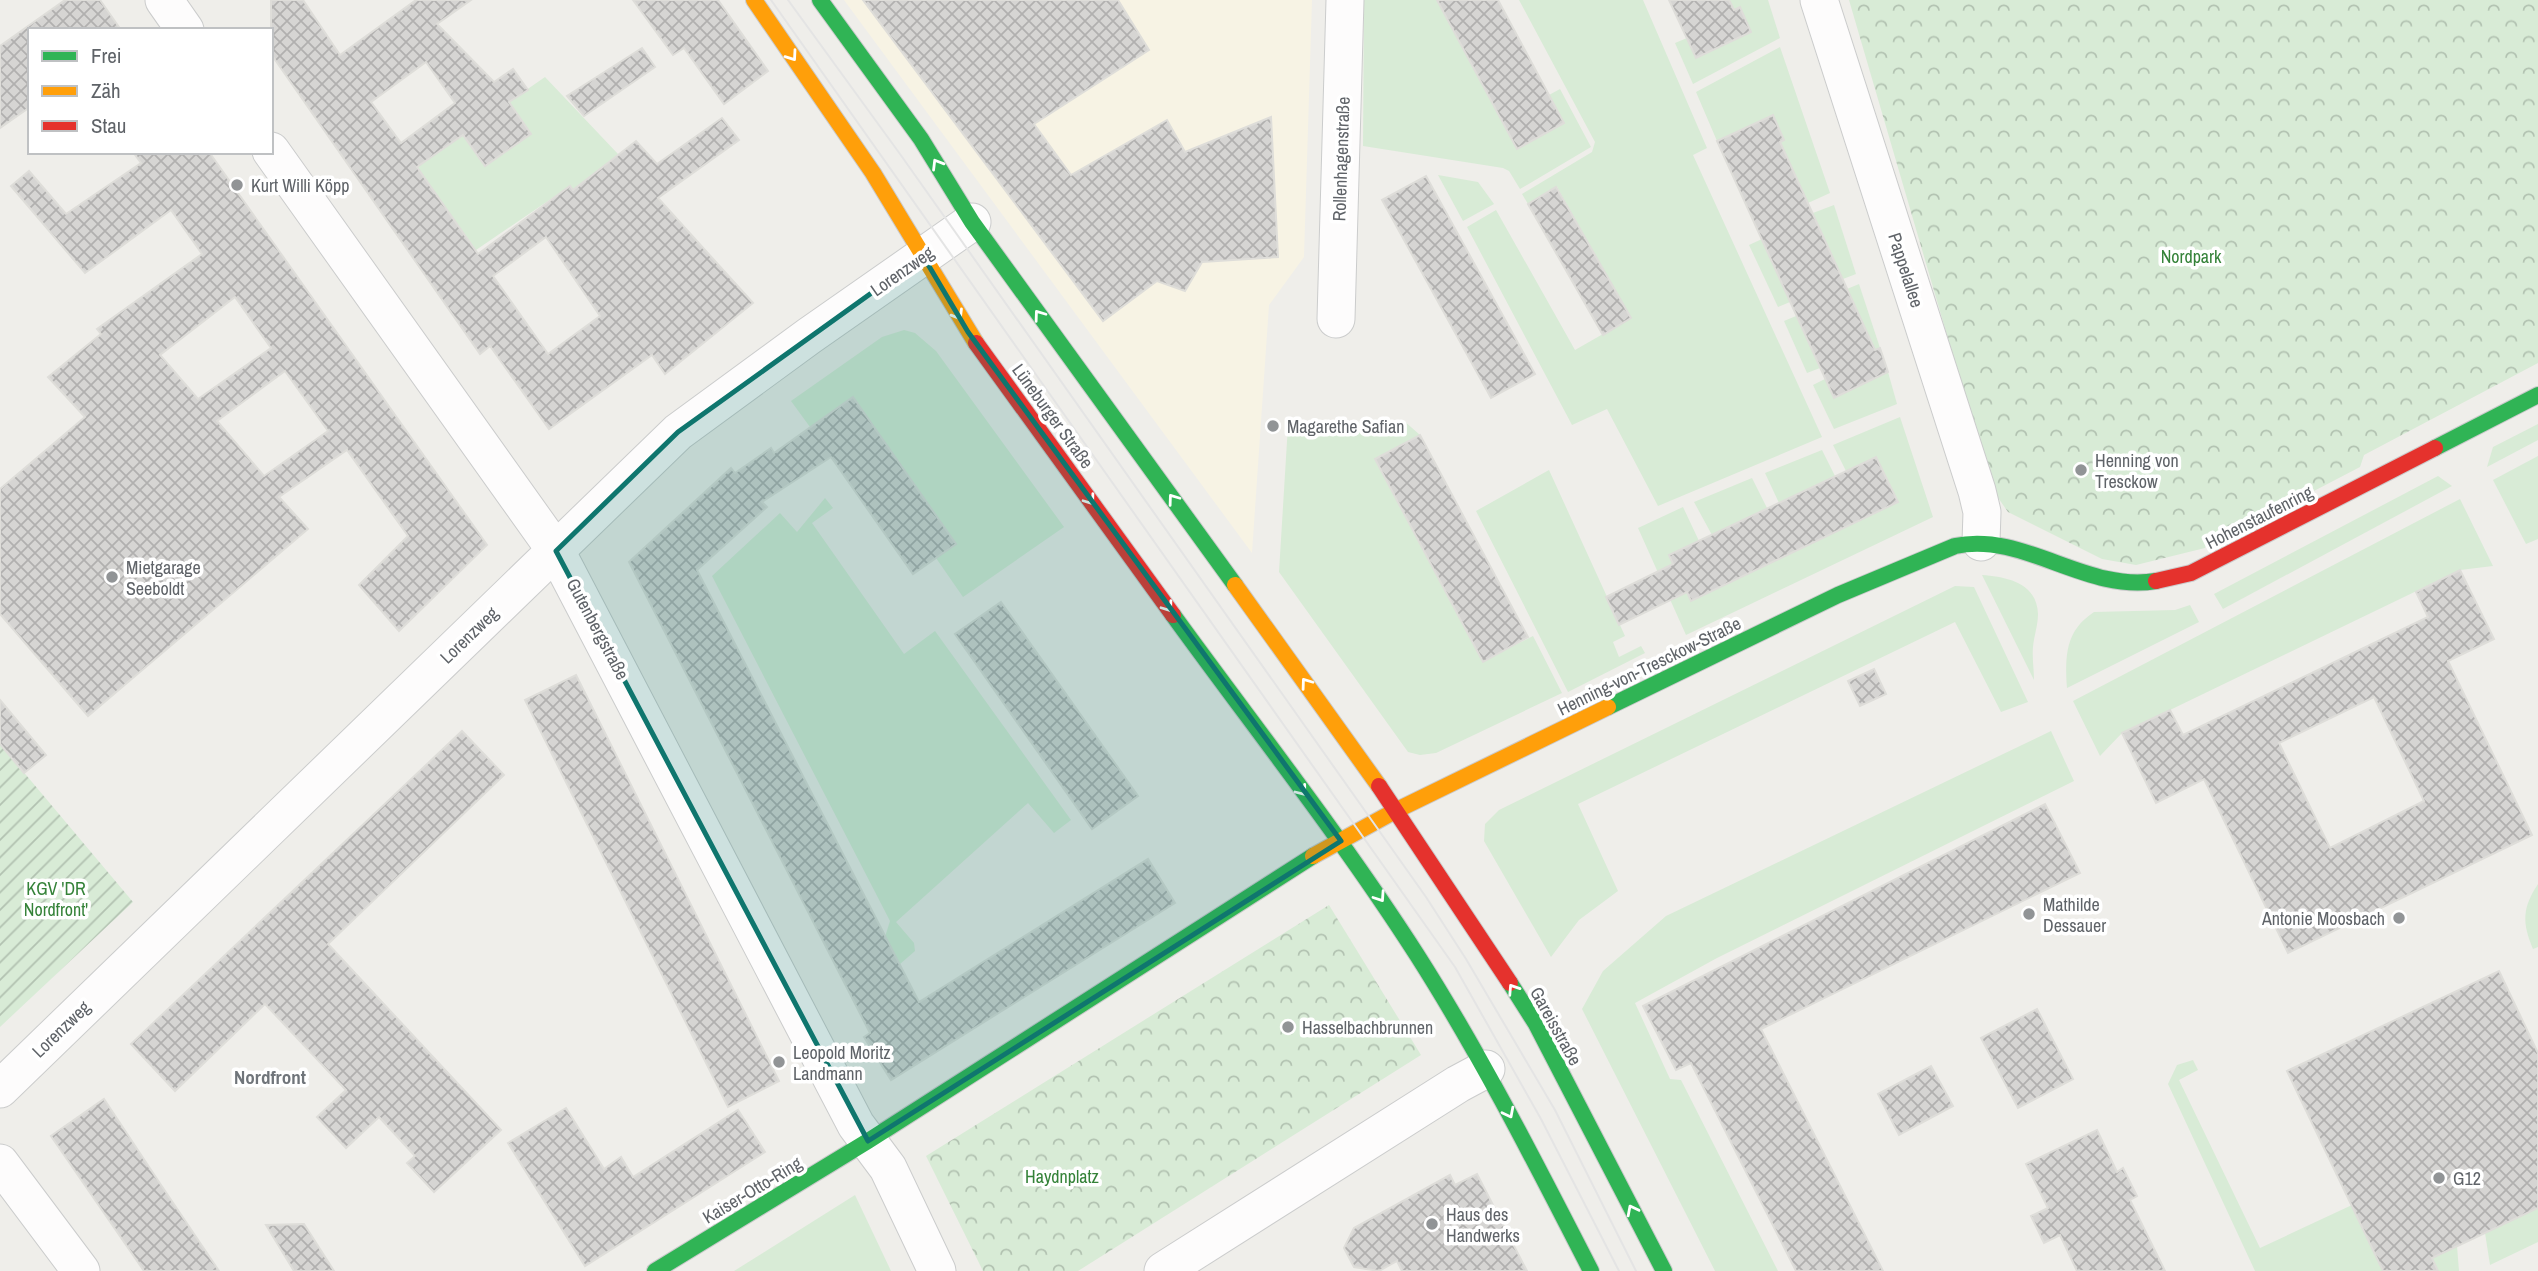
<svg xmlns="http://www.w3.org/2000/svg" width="2538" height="1271" viewBox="0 0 2538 1271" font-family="'Archivo Narrow',sans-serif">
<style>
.commercial{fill:#f7f3e4}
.grass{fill:#d8ebd6}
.park{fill:url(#park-crowns)}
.garden{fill:url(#garden-furrows)}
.building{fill:url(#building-cross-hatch);stroke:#deddd9;stroke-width:2;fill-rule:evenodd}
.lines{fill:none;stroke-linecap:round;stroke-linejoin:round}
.street-casing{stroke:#cbcccc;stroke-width:39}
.fast-casing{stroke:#cacacb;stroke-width:18}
.slow-casing{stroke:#cacacb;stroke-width:18}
.jam-casing{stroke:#cacacb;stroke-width:18}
.street{stroke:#fdfcfc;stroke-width:37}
.fast{stroke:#30b455;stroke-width:16}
.slow{stroke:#ff9f0a;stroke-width:16}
.jam{stroke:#e5322d;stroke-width:16}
.tram{stroke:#e4e4e4;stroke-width:2}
.oneway{stroke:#fff}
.marked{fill:#0f766e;fill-opacity:0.2;stroke:#0f766e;stroke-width:5;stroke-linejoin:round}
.poi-dot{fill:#919496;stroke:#fff;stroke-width:2.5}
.labels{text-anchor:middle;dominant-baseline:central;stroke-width:7;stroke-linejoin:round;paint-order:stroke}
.street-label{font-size:18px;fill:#5f6368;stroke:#fff}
.poi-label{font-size:18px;fill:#5f6368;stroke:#fff;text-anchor:start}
.park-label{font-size:18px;fill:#348238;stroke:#fff}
.neighbourhood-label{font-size:19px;font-weight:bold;fill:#70757a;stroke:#fff}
</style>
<defs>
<pattern id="park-crowns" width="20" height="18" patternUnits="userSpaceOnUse" patternTransform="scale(1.75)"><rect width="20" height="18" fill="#d8ebd6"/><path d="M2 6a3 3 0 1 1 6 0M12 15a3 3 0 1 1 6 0" fill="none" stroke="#b2c2b1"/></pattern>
<pattern id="garden-furrows" width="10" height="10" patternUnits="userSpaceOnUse" patternTransform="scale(1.75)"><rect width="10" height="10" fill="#d8ebd6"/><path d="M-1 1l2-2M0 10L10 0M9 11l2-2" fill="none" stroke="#b2c2b1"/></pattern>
<pattern id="building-cross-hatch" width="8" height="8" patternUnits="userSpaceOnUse" patternTransform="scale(1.75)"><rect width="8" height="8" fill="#d6d5d3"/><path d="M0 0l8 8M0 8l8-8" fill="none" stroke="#b1b0af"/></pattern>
</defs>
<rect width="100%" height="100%" fill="#efeeea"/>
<polygon class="commercial" points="844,0 1312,0 1304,257 1269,305 1252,553"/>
<g class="grass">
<polygon points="1364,0 1437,0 1518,148 1564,123 1549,95 1560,89 1591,147 1520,189 1509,171 1503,168 1363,146"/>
<polygon points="1519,0 1643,0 1707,148 1693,155 1822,437 1658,506 1607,409 1572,425 1467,227 1496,210 1575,350 1631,318 1557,187 1528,204 1522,194 1592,152 1595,142"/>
<polygon points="1729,0 1768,0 1780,38 1693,84 1675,43 1687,38 1751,32 1740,7 1734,10"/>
<polygon points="1780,47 1830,193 1808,203 1780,142 1784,139 1773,115 1717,141 1696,92"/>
<polygon points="545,77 618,154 595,174 655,308 570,186 476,250 417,167 463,135 486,166 531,134 509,102"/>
<polygon points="1438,175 1478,182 1494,204 1463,221"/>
<polygon points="1834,205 1856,274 1843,279 1813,213"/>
<polygon points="1762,239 1790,302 1778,307 1749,245"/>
<polygon points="1859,284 1880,348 1875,350 1847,289"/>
<polygon points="1796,316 1820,368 1807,373 1784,321"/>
<polygon points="904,330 915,333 936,351 1064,527 963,597 936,558 956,543 853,397 810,427 791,401 882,337"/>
<polygon points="1888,372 1897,404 1834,429 1813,385 1825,379"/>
<polygon points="1900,417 1933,517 1686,635 1638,528 1683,507 1699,541 1669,555 1691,601 1897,502 1876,457 1846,471 1833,445"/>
<polygon points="1403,420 1420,435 1375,460 1482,661 1533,636 1562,693 1436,753 1420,755 1408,752 1279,572 1288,425"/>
<polygon points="2538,424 2538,440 2487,467 2493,447"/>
<polygon points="1822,450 1835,476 1779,503 1765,473"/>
<polygon points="2538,456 2538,539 2526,544 2493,480"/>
<polygon points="1549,470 1625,636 1613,642 1619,657 1641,646 1645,653 1568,692 1476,511"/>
<polygon points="2438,476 2452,486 2223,609 2214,594"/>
<polygon points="1752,478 1767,508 1712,535 1694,502"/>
<polygon points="825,498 833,508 812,523 904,654 935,631 1071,820 1054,833 1028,803 896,922 914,943 915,951 900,964 885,937 890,921 712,576 780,513 797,532"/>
<polygon points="2460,499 2493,566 2460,570 2170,710 2122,733 2100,756 2073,701"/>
<path d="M1982,575C2008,577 2037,583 2038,614C2038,625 2034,636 2033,647C2032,658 2034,669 2034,680Z"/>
<polygon points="1955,586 1974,587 2028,702 2001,712 1955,622 1578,804 1618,891 1579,920 1551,957 1484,841 1485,824 1499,810"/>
<path d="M2190,605L2199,622L2067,688C2065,656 2065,631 2094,612L2175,610Z"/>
<polygon points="2051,731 2074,781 1717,958 1635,1003 1670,1079 1681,1080 1778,1271 1715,1271 1582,1009 1603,971 1666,916"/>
<path d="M2538,884V947L2533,949C2522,923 2522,908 2538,884Z"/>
<polygon points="2193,1060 2198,1070 2179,1080 2260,1248 2352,1205 2383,1271 2255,1271 2168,1084 2177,1065"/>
<polygon points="855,1195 891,1271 734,1271"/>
<polygon points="2538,1208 2538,1242 2490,1265 2485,1233"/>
<polygon points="2457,1246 2459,1271 2433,1271 2437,1269 2432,1258"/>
</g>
<g class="park">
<polygon points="1849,0 2538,0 2538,363 2364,455 2360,467 2312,492 2302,488 2208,537 2205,548 2136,565 2102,559 2008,512 1992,489"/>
<polygon points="1329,905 1421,1055 1078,1271 983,1271 926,1156"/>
</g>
<polygon class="garden" points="0,744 133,902 0,1027"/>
<g class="building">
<polygon points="65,0 100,0 121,30 30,30 30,107 0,128 0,46"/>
<path d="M271,0H303L340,55L416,0H471L437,24L494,82L513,69L528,90L509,102L531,134L485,166L463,135L417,167L478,254L570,186L573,190L636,141L657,164L722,118L739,140L658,198L753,303L665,374L652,355L549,429L490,346L480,354L271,54ZM426,62L455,103L401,143L371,102ZM546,237L600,316L548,354L493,276Z"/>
<polygon points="633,0 718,0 768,71 724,104 684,48 673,55"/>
<polygon points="863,0 1118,0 1149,50 1034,124 1071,175 1167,120 1185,152 1271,117 1278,257 1202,262 1185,291 1157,281 1103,321"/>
<polygon points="1437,0 1498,0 1564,123 1517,149"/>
<polygon points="1669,0 1729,0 1734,10 1740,7 1751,32 1696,58"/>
<polygon points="642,48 655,67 584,116 567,96"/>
<polygon points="1773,115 1784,140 1780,142 1875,350 1880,348 1888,372 1834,398 1717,141"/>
<path d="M133,152H209L487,545L399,631L359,585L408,536L347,450L279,497L308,529L88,716L0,614V489L85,417L48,377L101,334L97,329L202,254L171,210L85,273L11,186L29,171L66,214L141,163ZM235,297L271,348L198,399L160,355ZM285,371L328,431L264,476L217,421Z"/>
<polygon points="1426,176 1535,374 1491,398 1382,200"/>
<polygon points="1556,187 1631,318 1603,335 1528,204"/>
<polygon points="853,397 956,544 913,574 831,457 762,502 767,507 697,570 919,1002 1148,859 1175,903 891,1080 864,1037 870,1033 629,562 731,468 735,473 771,448 774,453"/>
<polygon points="1420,435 1528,637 1483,662 1375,459"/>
<polygon points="1876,457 1898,502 1691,601 1687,592 1619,625 1606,597 1673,564 1669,555"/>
<path d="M2460,570L2494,639L2448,661L2532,835L2288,953L2204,779L2156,803L2122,733L2170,710L2183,735L2428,617L2416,592ZM2374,697L2424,801L2330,848L2279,743Z"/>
<polygon points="1001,602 1138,796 1092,829 955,634"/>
<polygon points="1874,669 1886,694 1860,706 1848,681"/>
<polygon points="576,675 779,1081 728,1107 525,700"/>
<polygon points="0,700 46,755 24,773 0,744"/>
<polygon points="462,731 504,775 328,944 501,1130 434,1192 407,1163 415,1156 379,1117 346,1148 317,1117 346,1090 265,1004 175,1091 131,1044"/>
<polygon points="2045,804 2080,873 1761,1029 1883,1271 1796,1271 1691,1063 1676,1070 1643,1006"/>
<polygon points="2499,971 2538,1053 2538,1208 2432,1258 2438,1271 2383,1271 2287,1071"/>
<polygon points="2037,1009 2073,1079 2018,1108 1981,1038"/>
<polygon points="1931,1066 1953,1106 1899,1135 1878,1094"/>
<polygon points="104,1099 161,1185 219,1271 144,1271 51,1136"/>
<polygon points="566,1108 604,1169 621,1157 633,1177 738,1110 765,1152 585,1266 508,1143"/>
<polygon points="2097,1130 2117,1172 2123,1168 2137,1196 2130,1200 2165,1271 2077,1271 2060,1235 2044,1243 2031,1216 2048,1208 2026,1164"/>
<polygon points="1477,1174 1527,1271 1402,1271 1397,1261 1379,1271 1354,1267 1344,1248 1354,1228 1450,1175 1455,1185"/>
<polygon points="304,1224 334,1271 294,1271 266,1225"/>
</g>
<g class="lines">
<defs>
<g id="street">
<polyline points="164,0 185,30"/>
<polyline points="1819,0 1977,491 1982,512 1981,542"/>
<polyline points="271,151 556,551 856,1125 888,1168 937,1271"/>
<polyline points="1336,319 1345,0"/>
<polyline points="0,1089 678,432 809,336 972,222"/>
<polyline points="0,1163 81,1271"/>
<polyline points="1163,1271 1458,1084 1486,1069"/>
</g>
<g id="fast">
<polyline points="820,0 921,139 972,222 1235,585"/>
<polyline points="2435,448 2538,395"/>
<path d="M1173,615C1255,728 1342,838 1417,955C1482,1057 1536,1164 1591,1271"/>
<path d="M1608,707L1838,595L1955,546C2023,531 2086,593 2156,581"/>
<polyline points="1510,983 1536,1024 1664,1271"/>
<polyline points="655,1271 868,1141 1313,856"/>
</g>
<g id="slow">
<polyline points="754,0 873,173 976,343"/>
<polyline points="1235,585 1379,786"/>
<polyline points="1313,856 1395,811 1608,707"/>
</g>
<g id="jam">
<polyline points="976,343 1173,615"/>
<polyline points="2156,581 2191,573 2435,448"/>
<polyline points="1379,786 1510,983"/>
</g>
</defs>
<use href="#street" class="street-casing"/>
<use href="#fast" class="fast-casing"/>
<use href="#slow" class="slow-casing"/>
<use href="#jam" class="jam-casing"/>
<use href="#street" class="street"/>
<use href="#fast" class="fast"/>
<use href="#slow" class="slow"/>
<use href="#jam" class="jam"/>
<g class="tram">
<polyline points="771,0 1455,967 1541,1119 1619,1271"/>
<polyline points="788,0 900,154 1426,897 1466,959 1555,1110 1636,1271"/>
</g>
</g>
<defs><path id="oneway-chevron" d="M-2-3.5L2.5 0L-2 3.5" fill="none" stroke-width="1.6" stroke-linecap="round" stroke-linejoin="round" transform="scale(1.75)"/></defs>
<g class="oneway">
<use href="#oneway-chevron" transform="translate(792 56) rotate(55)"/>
<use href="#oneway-chevron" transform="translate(937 164) rotate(-121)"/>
<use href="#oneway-chevron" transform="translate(958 315) rotate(59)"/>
<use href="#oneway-chevron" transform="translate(1039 315) rotate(-126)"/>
<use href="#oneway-chevron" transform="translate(1173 499) rotate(-126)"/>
<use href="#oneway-chevron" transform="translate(1090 500) rotate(54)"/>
<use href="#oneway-chevron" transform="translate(1168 607) rotate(54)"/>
<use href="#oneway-chevron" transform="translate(1306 683) rotate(-126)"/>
<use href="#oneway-chevron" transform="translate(1302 791) rotate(52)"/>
<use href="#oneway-chevron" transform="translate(1380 897) rotate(56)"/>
<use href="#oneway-chevron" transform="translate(1513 989) rotate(-123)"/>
<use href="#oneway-chevron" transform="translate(1509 1113) rotate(63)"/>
<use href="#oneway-chevron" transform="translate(1632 1210) rotate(-117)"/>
</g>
<path class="marked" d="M923,256L968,332L1341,841L868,1141L556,551L678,432Z"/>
<g class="poi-dot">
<circle cx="237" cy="185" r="7"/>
<circle cx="1273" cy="426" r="7"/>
<circle cx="2081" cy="470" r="7"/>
<circle cx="112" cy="577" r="7"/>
<circle cx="2029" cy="914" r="7"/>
<circle cx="2399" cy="918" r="7"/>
<circle cx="1288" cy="1027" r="7"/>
<circle cx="779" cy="1062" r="7"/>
<circle cx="2439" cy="1178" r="7"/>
<circle cx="1432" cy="1224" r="7"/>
</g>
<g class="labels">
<g class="street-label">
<text transform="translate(1341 159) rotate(-88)">Rollenhagenstraße</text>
<text transform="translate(1906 270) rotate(72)">Pappelallee</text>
<text transform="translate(902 271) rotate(-35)">Lorenzweg</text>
<text transform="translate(1053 416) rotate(54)">Lüneburger Straße</text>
<text transform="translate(2259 517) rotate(-27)">Hohenstaufenring</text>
<text transform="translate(598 629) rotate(62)">Gutenbergstraße</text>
<text transform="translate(469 635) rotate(-44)">Lorenzweg</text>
<text transform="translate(1649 666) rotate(-26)">Henning-von-Tresckow-Straße</text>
<text transform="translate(1556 1026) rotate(61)">Gareisstraße</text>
<text transform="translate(61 1029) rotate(-44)">Lorenzweg</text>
<text transform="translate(752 1190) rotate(-31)">Kaiser-Otto-Ring</text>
</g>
<g class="poi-label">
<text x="251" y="185">Kurt Willi Köpp</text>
<text x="1287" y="426">Magarethe Safian</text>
<text x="2095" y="460">Henning von<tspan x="2095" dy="21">Tresckow</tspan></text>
<text x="126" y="567">Mietgarage<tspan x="126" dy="21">Seeboldt</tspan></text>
<text x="2043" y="904">Mathilde<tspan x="2043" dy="21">Dessauer</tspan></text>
<text x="2385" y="918" text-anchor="end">Antonie Moosbach</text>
<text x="1302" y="1027">Hasselbachbrunnen</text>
<text x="793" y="1052">Leopold Moritz<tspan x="793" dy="21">Landmann</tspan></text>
<text x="2453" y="1178">G12</text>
<text x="1446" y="1214">Haus des<tspan x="1446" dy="21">Handwerks</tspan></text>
</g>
<g class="park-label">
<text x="2191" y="256">Nordpark</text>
<text x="56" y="888">KGV 'DR<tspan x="56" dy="21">Nordfront'</tspan></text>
<text x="1062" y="1176">Haydnplatz</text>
</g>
<g class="neighbourhood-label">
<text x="270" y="1077">Nordfront</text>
</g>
</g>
<rect x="28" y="28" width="245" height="126" fill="#ffffff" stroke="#bfc1c3" stroke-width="2"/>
<rect x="42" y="51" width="35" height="10" fill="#30b455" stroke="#bfc1c3" stroke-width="2"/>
<text x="91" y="63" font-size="21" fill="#5f6368">Frei</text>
<rect x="42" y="86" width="35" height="10" fill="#ff9f0a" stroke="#bfc1c3" stroke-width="2"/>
<text x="91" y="98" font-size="21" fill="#5f6368">Zäh</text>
<rect x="42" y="121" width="35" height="10" fill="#e5322d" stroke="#bfc1c3" stroke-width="2"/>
<text x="91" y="133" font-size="21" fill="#5f6368">Stau</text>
</svg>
